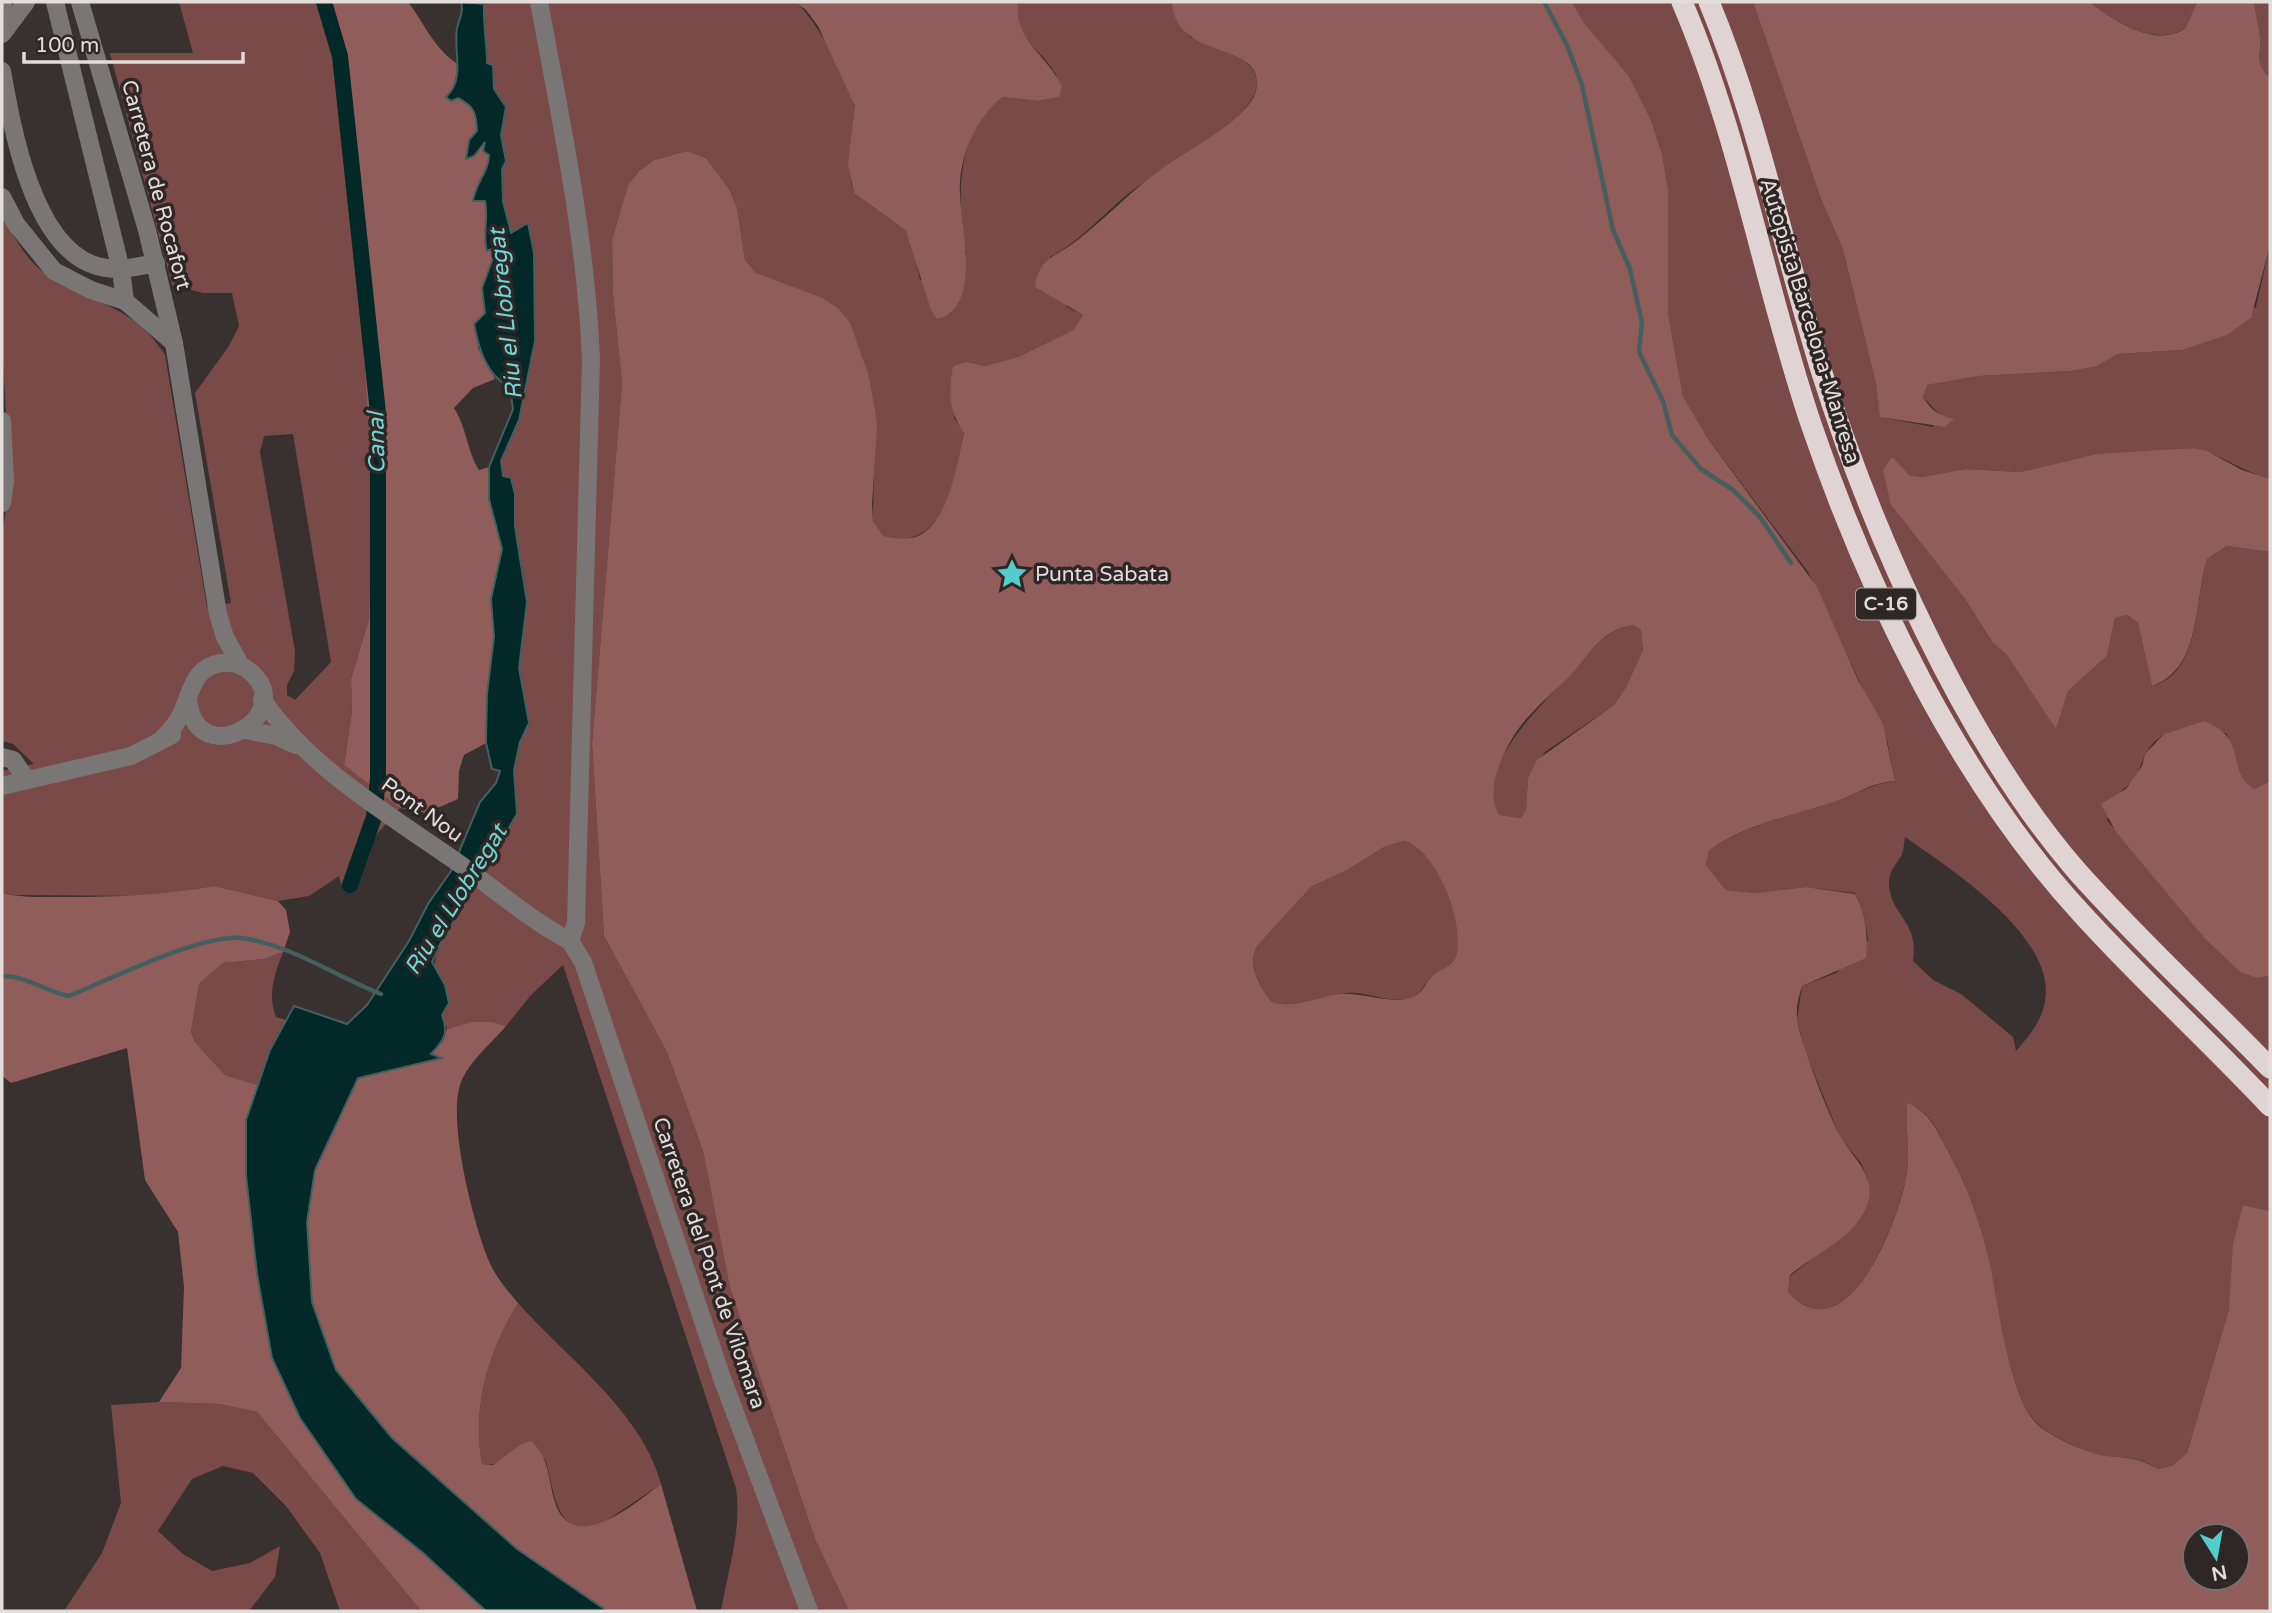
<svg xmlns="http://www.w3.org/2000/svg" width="2272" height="1613" viewBox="0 0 2272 1613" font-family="'Varela Round',sans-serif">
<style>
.green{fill:#794a48;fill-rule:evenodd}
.forest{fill:#915d5b;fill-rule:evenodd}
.water{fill:#022828;stroke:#455e5e;stroke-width:2}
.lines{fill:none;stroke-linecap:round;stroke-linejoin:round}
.stream{stroke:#455e5e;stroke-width:4.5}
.canal{stroke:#022828;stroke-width:16}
.minor{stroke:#7b7676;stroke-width:18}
.highway{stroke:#dfd3d3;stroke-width:21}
.labels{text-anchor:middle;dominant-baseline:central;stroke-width:7;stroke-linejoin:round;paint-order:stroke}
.shield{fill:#2f2726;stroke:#aca6a5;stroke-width:2}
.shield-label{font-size:19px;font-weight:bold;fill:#e2dcdb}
.street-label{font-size:21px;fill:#e2dcdb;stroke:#2f2726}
.poi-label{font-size:21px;fill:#e2dcdb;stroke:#2f2726;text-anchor:start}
.water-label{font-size:23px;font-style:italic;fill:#6dd7d5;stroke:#2f2726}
</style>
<rect width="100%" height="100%" fill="#393030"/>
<g class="green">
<path d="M179,2H316L331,52L342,133L360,302L371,461L369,619L351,679L352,711L344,764L400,808L370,842L355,887L341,884L339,876L309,896L278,901L214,886L151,896L13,895L2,893V771L34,764L13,744L2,741V535L10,485L2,342V214C12,233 24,257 42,271C87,305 132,301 165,355L207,607L231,603L195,393L229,346L239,326L232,293H203L172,285L110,53H193ZM293,434L331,662L295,700L287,695V685L294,671L295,651L260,452L264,436Z"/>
<path d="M483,2H795C814,15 852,85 855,108C858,138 844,163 854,193L906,231L911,239L920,280L966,254C957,202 954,132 1003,97L1038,101L1059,97C1058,90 1059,81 1056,75C1041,47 1012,40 1019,2H1172L1190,37C1210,45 1257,55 1257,83C1257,96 1247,106 1239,115C1206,145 1164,166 1129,193C1102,215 1081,241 1050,257L1067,307L1083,315L1073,330L1018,357L985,366L967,362L954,418L964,432C956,466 951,529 909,538C901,540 891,537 882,536L873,521L875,409L862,355L789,288L756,273L745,260L737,207L729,189L706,158L687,151L654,160L639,171L628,185L612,240L613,295L622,383L592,744L604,936L667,1052L703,1151L730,1288L815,1539L849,1611H721C728,1570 742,1529 736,1488L563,965L531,995L506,1026C484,1020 469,1023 447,1029C437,1003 429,971 439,946L517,814L514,770L520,742L529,723L519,668L527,602L524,576L515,527V494L503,476L501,461L519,420L535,341L529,223L511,233L503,201L502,169L506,161L501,135L506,107L494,89L493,66L487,63V43L483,33Z"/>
<path d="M1572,2H1753L1821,199L1843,250L1876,384L1881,417L1933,427L1941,416L1923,397L1926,385L1979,376L2071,371L2096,365L2118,354L2181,350L2256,307L2270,245V479C2243,472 2221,454 2194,448L2085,457L2020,472L1965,469L1922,477L1909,475L1899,467L1891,505L1965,599L1991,641L2006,654L2056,728L2068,691L2107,656L2115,618L2127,615L2138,623L2152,686C2201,674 2195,598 2207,559L2227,546L2270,552V781L2254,789L2243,782L2227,734L2203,721L2164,734L2153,743L2145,754L2136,778L2114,798L2107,820L2205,939L2241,973L2257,978L2270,976V1211L2243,1205L2229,1309L2187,1453L2173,1465L2158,1469C2139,1457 2128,1458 2107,1456C2089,1454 2048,1436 2036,1422C2006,1392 1997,1286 1985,1243C1975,1209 1962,1176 1945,1145C1935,1126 1928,1109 1907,1104C1905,1129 1911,1154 1906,1178C1897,1222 1847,1357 1788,1292L1790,1276L1852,1228L1868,1179L1861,1163L1840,1137L1805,1051L1797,1019L1802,986L1836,973L1868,940C1866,923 1863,909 1855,893L1806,887L1756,893L1726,890L1706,865L1709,849C1748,825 1794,814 1838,800C1860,793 1871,784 1895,781L1887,740L1808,572L1708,439L1683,396L1668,313V188L1662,154L1651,120L1629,76L1584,24ZM1905,837C1949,868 2057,937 2045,1001C2042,1021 2029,1036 2016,1051L2013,1037L1961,994L1933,980L1913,961C1919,920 1891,917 1889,884C1889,869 1897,865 1902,854C1904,849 1904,842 1905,837Z"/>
<path d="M2089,2H2197L2185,29C2152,47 2116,21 2089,2Z"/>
<path d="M2254,2H2270V78C2253,60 2262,56 2260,36C2259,25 2255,13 2254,2Z"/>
<path d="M1633,625L1641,630L1643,650L1626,687L1614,705L1545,752L1528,778L1526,809L1521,818L1500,815C1468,774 1542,704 1568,677C1590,656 1599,631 1633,625Z"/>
<path d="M1404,841C1438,851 1467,923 1456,956C1452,968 1440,968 1432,976C1423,984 1422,994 1410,998C1390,1004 1366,991 1346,993C1321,996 1295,1009 1272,1002C1260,986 1246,963 1258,945L1311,887L1349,869L1384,847Z"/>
<path d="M283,952C275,973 267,994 276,1017L286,1020L270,1050L258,1085L225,1075L195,1042L191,1032L199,984L223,963L264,959Z"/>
<path d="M518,1303C565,1356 643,1413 661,1484L603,1523L582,1529L572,1527C552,1508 553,1483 545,1459L520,1445C509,1457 499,1466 482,1464C472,1406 488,1353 518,1303Z"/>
<polygon points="159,1402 219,1404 257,1412 421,1611 340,1611 320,1553 286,1506 253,1473 223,1466 192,1479 158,1531 183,1554 212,1571 250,1563 280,1546 275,1577 249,1611 64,1611 102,1553 121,1503 111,1405"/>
</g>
<g class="forest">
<path d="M316,2H408C424,23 435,50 458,64L451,101L458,98C475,107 476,113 477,131C504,159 476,172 474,201H485C489,219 482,234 487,251L495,248V253L482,287L486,314L478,319V348L495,379L473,388L454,408C467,428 467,451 479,470L489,467V499L502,549L491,599L494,637L487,694L486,743L464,755L459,771L458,799L426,813L400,808L344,765L352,711L351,679L369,619L371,461L360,302L342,133L331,52Z"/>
<path d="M795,2H1019C1012,40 1049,56 1062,87L1059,97L1038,101L1003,97C978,115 962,152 960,182C957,219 986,307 937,319L931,310L906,231L854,193L848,164L855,106L818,26L806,10Z"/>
<path d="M1172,2H1572L1584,23L1629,76L1651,120L1662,154L1668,188V313L1683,396L1708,439L1817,587L1858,680L1883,724L1895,781C1873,782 1859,793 1839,800C1796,815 1748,823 1709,850L1706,865L1726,890L1756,893L1806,887L1855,894C1866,914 1868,934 1866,958L1802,986C1799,996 1796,1006 1797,1017C1798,1037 1830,1119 1841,1137C1856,1163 1882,1180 1863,1214C1849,1240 1812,1256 1790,1275L1788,1292C1847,1357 1898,1221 1906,1178C1911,1154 1905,1128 1907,1103C1929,1111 1936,1129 1947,1149C1966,1184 1980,1221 1989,1259C1998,1299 2008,1394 2036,1423C2048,1436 2089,1454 2107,1456C2128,1458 2139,1458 2158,1469L2173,1465L2187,1453L2229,1309L2233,1244L2243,1205L2270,1211V1611H849L815,1539L730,1288L703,1151L667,1052L604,936L592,744L622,383L613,295L612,240L628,185L639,171L654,160L687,151L706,158L729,189L737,207L745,260L756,273L822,298L839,309L850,323L868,373L875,409L877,427L872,504L873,521L883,536C895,538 908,541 920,535C950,519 957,462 964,433C949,411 948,393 953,366L967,362L985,366L1018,357L1073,330L1083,315L1035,287C1039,256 1057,257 1079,239C1107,217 1131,191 1160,170C1185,152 1216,136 1239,115C1248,106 1257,97 1257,83C1258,41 1175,60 1172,2ZM1633,625L1641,630L1643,650L1626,687L1614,705L1537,760L1528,778L1526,809L1521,818L1500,815C1480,790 1510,735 1530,715C1542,701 1556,690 1569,677C1590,655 1600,630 1633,625ZM1404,841C1437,850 1466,924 1456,956C1452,968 1440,968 1432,976C1427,980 1425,988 1419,993C1399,1009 1364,991 1340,994C1317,997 1294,1009 1272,1002C1259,986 1246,963 1258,945L1311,887L1349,869L1384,847ZM2195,1536H2237V1578H2195Z"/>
<path d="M1753,2H2089C2116,21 2153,48 2185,29L2197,2H2254C2255,13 2259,25 2260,36C2262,56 2253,60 2270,78V245L2251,318L2227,335L2181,350L2118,354L2096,366L2071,371L1979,376L1927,385L1923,397C1931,410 1939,416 1954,419L1945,427L1880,417L1876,384L1843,250L1821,199Z"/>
<path d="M2194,448L2207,451L2242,470L2270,479V552L2227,546L2207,559C2194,601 2202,669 2152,686L2138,623L2127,615L2115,618L2107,656L2068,691L2056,729L2006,654L1992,642L1965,599L1891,505L1883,470L1892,457L1909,475L1922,477L1965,469L2020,472L2097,454Z"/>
<path d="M2203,721C2249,736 2225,771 2254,789L2270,781V976L2257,978L2241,973L2205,939L2116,832L2101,804L2126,789L2142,766L2145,754L2164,734Z"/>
<path d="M214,886L278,901L286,910L290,932L283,952L264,959L223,963L199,984L191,1032L195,1042L225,1075L258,1085L246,1120V1175L257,1274L272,1358L422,1552L486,1611H421L257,1412L219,1404L159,1402L181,1368L184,1287L178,1232L145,1180L127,1048L11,1083L2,1076V893C23,898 45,897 67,897C117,897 164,895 214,886Z"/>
<path d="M472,1022H491L506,1026C491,1044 467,1063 460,1085C448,1123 473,1222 488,1259C495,1276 507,1290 518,1303C488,1353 472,1406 482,1464L493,1465L520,1445L531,1441C549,1457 548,1477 554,1499C570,1559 633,1505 661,1484L697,1611H607L517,1549L392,1438L336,1370L312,1302L307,1222L315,1170L358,1078L441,1058L431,1054L443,1041L447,1029Z"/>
</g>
<path class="water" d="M461,2L484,4C483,25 487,42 487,63L493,65L494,89L506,107L501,135L506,161L502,169L503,201L511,233L528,223L534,253L535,341L519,420L501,461L503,476L511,478L515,494V527L527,602L519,668L529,723L520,742L514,770L517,814L439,946L432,962L445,985L449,1003L442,1015C449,1033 444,1040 431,1054L442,1058L358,1078L315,1170L307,1222L312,1302L336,1370L392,1438L517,1549L607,1611H486L422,1552L356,1499L300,1418L272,1358L257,1274L246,1175V1120L270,1050L294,1006L347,1024L367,1005L409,941L428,904L451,871L480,802L496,783L500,771L492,769L486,743L487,694L494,637L491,599L502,549L489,499V467L513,409L510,388C486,374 479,350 474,324L485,313L482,288L495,253L494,248L487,251C482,234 489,219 485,201H473C475,184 489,172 489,155L483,151L485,142L474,156L466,159L469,140L477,131C476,113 475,107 458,98L451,101L446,97C466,79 453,51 457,28C459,19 464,12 461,2Z"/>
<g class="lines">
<g class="stream">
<polyline points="1544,2 1567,45 1582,85 1613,230 1630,269 1642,323 1639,352 1663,401 1672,435 1701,469 1733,490 1760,517 1791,563"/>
<path d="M2,976C25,975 46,992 69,996C108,980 203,933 242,938C291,945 335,976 381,994"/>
</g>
<polyline class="canal" points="324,2 340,56 378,413 378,779 374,817 350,885"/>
<g class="minor">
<polyline points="55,2 121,270 125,301"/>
<polyline points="80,2 147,230 174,343 218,614 225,637 241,666"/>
<path d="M539,2C561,121 586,238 591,359L576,923L570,941"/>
<polyline points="2,28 3,2"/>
<polyline points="2,34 26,2"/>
<path d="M2,71C12,128 33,248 97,266C117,272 136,267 156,263"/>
<polyline points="2,197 16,224 54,271 91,290 125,301 174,343"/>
<polyline points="2,421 5,481 2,503"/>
<path d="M262,699C311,771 394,817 464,867C498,892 532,921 570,941L583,962L722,1378L809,1611"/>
<polyline points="246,730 276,736 296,745"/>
<path d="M162,739C167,734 172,729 176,723C192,701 188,667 222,663C231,662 240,664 247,669C305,712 196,778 188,699"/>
<polyline points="2,757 13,760 27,780"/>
<polyline points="2,786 131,756 172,735"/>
</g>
<g class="highway">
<path d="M1682,2C1740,137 1764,285 1811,424C1869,594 1960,782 2082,914C2142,980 2209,1041 2270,1106"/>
<path d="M1709,2C1759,122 1783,249 1822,373C1873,534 1965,742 2076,870C2137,939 2206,1002 2270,1068"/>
</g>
</g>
<defs>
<symbol id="sight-bare" viewBox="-9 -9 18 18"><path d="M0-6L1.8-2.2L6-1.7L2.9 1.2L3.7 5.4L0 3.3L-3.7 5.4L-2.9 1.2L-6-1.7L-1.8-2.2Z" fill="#53cdcb" stroke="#2f2726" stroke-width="2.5" paint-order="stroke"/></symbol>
</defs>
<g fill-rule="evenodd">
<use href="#sight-bare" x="990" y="552" width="44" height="44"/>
</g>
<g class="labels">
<rect class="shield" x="1856" y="588.5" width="60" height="31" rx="5"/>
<g class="shield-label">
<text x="1886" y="604">C-16</text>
</g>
<g class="street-label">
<text transform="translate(156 185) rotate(75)">Carretera de Rocafort</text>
<text transform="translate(1810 321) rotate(73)">Autopista Barcelona-Manresa</text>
<text transform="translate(422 810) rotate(36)">Pont Nou</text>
<text transform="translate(709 1263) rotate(71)">Carretera del Pont de Vilomara</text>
</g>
<g class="poi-label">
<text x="1035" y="574">Punta Sabata</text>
</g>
<g class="water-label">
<text transform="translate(506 314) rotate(-96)">Riu el Llobregat</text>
<text transform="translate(377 443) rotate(-91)">Canal</text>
<text transform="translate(456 900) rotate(-58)">Riu el Llobregat</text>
</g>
</g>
<rect width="2272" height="1613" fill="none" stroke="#e2dcdb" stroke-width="7"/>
<g transform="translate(2216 1557) rotate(169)"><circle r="33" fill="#2f2726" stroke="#776f6e" stroke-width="2"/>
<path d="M0-5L12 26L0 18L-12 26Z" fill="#53cdcb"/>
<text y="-10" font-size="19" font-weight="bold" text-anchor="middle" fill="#e2dcdb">N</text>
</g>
<path d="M24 52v10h219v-10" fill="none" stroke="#e2dcdb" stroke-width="3.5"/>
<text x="35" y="52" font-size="21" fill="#e2dcdb" stroke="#2f2726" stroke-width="5" paint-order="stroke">100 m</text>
</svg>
